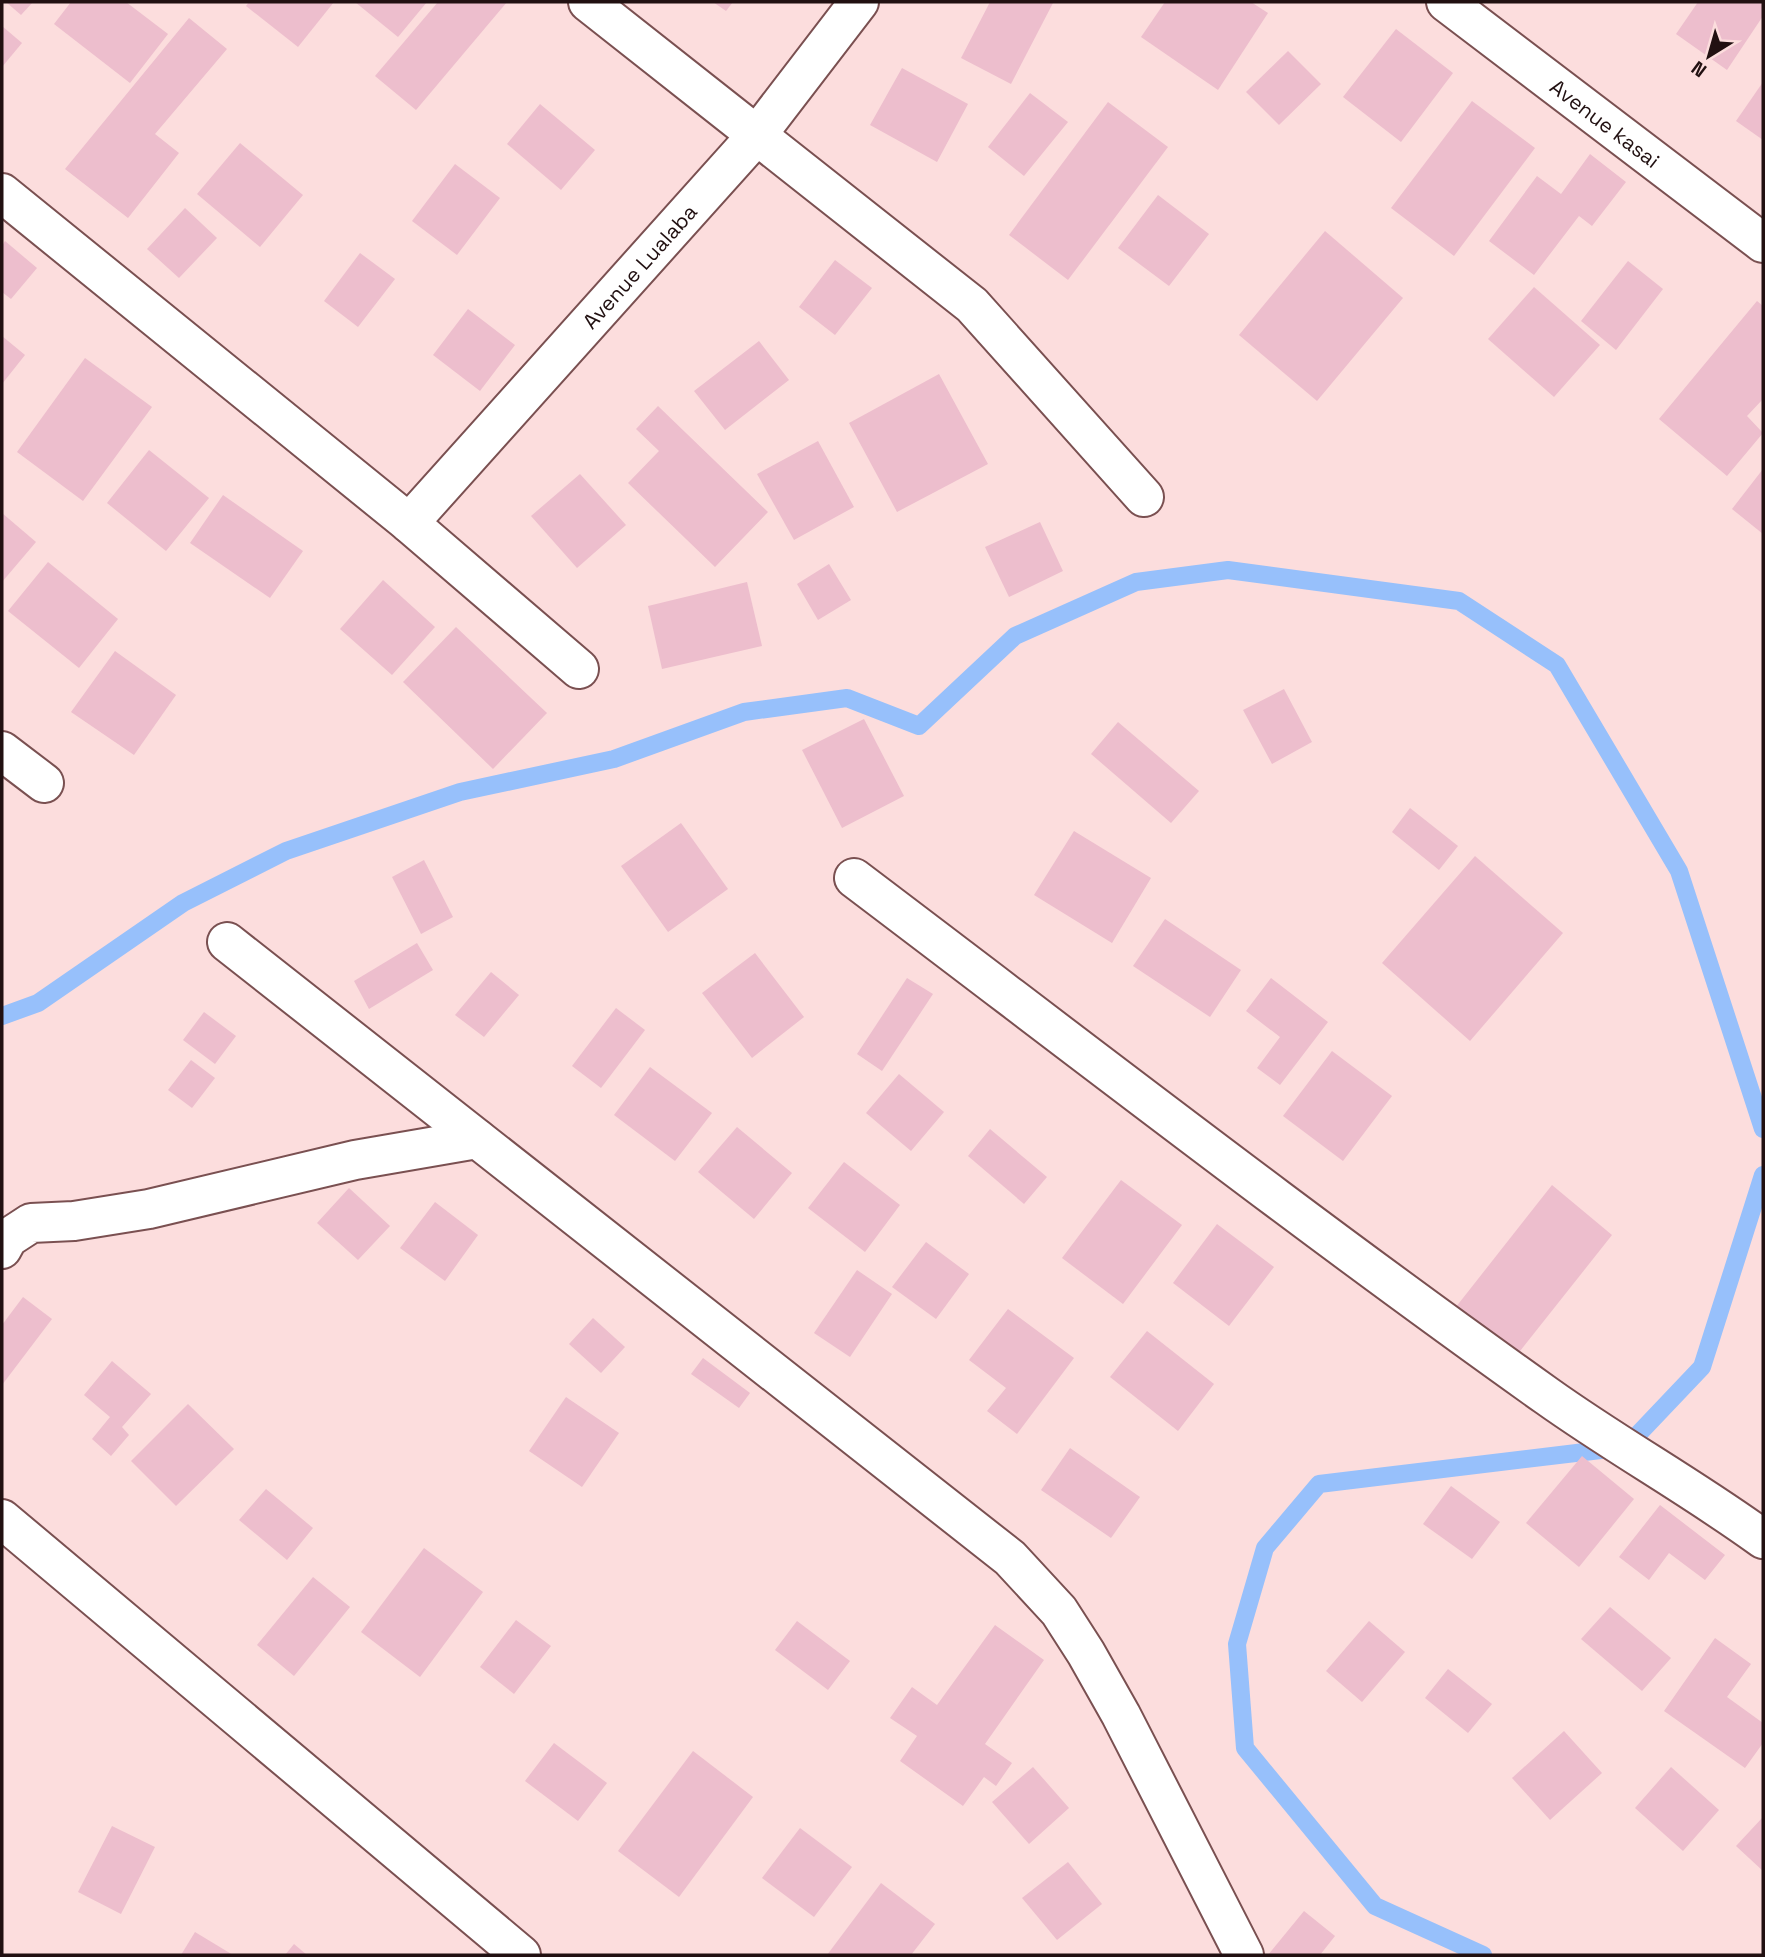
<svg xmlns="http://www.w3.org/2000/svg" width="1765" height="1957" viewBox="0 0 1765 1957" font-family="'Space Grotesk',sans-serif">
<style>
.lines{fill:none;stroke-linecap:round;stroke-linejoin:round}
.stream{stroke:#97c0fb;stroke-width:18}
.building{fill:#edbecd}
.minor-casing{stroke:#7a5051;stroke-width:42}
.minor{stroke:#fff;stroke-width:38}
.labels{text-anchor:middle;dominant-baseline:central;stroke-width:5;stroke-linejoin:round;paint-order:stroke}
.street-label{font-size:21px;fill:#211011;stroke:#fcdddd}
</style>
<rect width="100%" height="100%" fill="#fcdddd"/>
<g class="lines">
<g class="stream">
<polyline points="2,1016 38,1003 183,903 286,851 460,792 614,759 744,712 847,698 919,726 1015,636 1136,582 1228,570 1459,601 1557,665 1679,871 1763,1129"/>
<polyline points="1483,1955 1375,1906 1245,1748 1237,1644 1265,1548 1319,1484 1626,1447 1702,1367 1763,1175"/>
</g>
</g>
<g class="building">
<polygon points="6,2 33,2 21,15"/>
<polygon points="71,2 126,2 168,34 130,83 54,24"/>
<polygon points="249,2 334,2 298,47 246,6"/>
<polygon points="355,2 427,2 398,37"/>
<polygon points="438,2 507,2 416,110 375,76"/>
<polygon points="713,2 733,2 726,11"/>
<polygon points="990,2 1053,3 1011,84 961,58"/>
<polygon points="1165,2 1251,2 1268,13 1218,90 1141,37"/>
<polygon points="1698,2 1763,2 1763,16 1727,70 1676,34"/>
<polygon points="189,18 227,49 155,134 179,153 128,218 65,169"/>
<polygon points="2,26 22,43 2,67"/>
<polygon points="1396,29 1453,73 1401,142 1343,97"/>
<polygon points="1288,51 1321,84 1279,125 1246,92"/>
<polygon points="902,68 968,104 937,162 870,125"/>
<polygon points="1763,82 1763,140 1736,121"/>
<polygon points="1030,93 1068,122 1024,176 988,147"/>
<polygon points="1472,101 1535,148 1454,256 1391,208"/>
<polygon points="1108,102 1168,147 1068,280 1009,235"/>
<polygon points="540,104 595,150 561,190 507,144"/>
<polygon points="240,143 303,195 260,247 197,194"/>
<polygon points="1590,154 1626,182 1592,226 1579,216 1534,275 1489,241 1537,176 1561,194"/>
<polygon points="455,164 500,198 457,255 412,221"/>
<polygon points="1158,195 1209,234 1169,286 1118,248"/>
<polygon points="185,208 217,238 179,278 147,249"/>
<polygon points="1325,231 1403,298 1317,401 1239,335"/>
<polygon points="5,241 37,268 11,299 2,292 2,246"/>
<polygon points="360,253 395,279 358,327 324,301"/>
<polygon points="835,260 872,288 835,335 799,307"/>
<polygon points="1628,261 1663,289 1616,350 1581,321"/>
<polygon points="1534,287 1600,345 1554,397 1488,339"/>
<polygon points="1757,301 1763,306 1763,399 1747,416 1763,433 1727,476 1659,419"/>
<polygon points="468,309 515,345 480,391 433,355"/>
<polygon points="2,336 25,355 2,384"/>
<polygon points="759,341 789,380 725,430 694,391"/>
<polygon points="85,358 152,407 83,501 17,452"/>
<polygon points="939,374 988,464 897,512 849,423"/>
<polygon points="658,406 768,512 715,567 628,483 659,451 636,429"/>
<polygon points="818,441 854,507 794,540 757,474"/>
<polygon points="149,450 209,498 166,551 107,503"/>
<polygon points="1763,469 1763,534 1732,509"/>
<polygon points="580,474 626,525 577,568 531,516"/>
<polygon points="223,495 303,551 270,598 190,543"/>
<polygon points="2,513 36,542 2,582"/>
<polygon points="1040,522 1063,571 1009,597 985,547"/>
<polygon points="48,562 118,619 79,668 8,611"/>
<polygon points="829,564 851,600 818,620 797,584"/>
<polygon points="383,580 435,627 392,675 340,629"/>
<polygon points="747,582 762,646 662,669 648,606"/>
<polygon points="456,627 547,713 493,769 403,682"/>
<polygon points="115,651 176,695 134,755 71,712"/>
<polygon points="1284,689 1312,742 1272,764 1243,710"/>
<polygon points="864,719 904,796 842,828 802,750"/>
<polygon points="1118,722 1199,791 1171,823 1091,754"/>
<polygon points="1410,808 1458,846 1439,870 1392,832"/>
<polygon points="681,823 728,889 668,932 621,866"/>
<polygon points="1074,831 1151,878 1112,943 1034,895"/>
<polygon points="1475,856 1563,933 1470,1041 1382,963"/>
<polygon points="424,860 453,917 421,934 392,877"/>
<polygon points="1165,919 1241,970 1210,1017 1133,966"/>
<polygon points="417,943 433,970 369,1009 354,981"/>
<polygon points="755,953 804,1017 752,1058 702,993"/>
<polygon points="491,972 519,995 484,1037 455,1015"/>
<polygon points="907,978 933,994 882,1071 857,1054"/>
<polygon points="1271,978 1328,1022 1280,1085 1257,1068 1280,1037 1246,1011"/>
<polygon points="616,1008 645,1030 601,1088 572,1066"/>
<polygon points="204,1012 236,1036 215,1064 183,1040"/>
<polygon points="1332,1051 1392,1096 1343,1161 1283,1116"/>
<polygon points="191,1060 215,1078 192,1108 168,1090"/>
<polygon points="650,1067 712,1113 675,1161 614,1115"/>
<polygon points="899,1074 944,1112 911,1151 866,1113"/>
<polygon points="737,1127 792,1173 754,1219 698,1172"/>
<polygon points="990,1129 1047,1177 1024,1204 968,1156"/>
<polygon points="844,1162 900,1205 865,1252 808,1208"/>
<polygon points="1121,1180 1182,1225 1123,1304 1062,1258"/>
<polygon points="1552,1185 1612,1235 1513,1360 1452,1312"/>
<polygon points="349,1188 390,1226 358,1260 317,1223"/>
<polygon points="435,1202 478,1235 445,1281 400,1248"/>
<polygon points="1217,1224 1274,1267 1229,1326 1173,1283"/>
<polygon points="926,1242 969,1274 936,1319 892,1287"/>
<polygon points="857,1270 892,1294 850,1357 814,1333"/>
<polygon points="23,1297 52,1319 2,1385 2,1325"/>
<polygon points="1008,1309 1074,1358 1017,1434 987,1411 1006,1388 969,1360"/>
<polygon points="593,1318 625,1347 601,1373 569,1344"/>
<polygon points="1147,1331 1214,1384 1178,1431 1110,1377"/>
<polygon points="703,1358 750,1393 739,1408 691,1374"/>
<polygon points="112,1361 151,1394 122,1427 129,1435 111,1456 92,1439 110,1417 84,1395"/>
<polygon points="566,1397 619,1433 582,1487 529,1451"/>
<polygon points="188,1404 234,1449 176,1506 131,1461"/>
<polygon points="1070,1448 1140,1497 1111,1538 1041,1490"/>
<polygon points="1582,1456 1634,1499 1579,1567 1526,1523"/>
<polygon points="1451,1486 1500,1522 1472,1559 1423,1524"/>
<polygon points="266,1489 313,1528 287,1560 239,1520"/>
<polygon points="1660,1505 1725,1555 1705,1580 1669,1553 1649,1580 1619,1557"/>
<polygon points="424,1548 483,1592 420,1677 361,1632"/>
<polygon points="313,1577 350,1607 294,1676 257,1645"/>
<polygon points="1610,1607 1671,1658 1642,1691 1581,1639"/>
<polygon points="516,1620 551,1646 514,1694 480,1667"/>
<polygon points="797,1621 850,1661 828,1690 775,1650"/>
<polygon points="1369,1621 1405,1652 1362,1702 1326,1671"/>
<polygon points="995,1625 1044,1660 985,1744 1012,1763 996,1786 984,1777 963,1806 900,1761 917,1736 890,1718 912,1687 937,1705"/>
<polygon points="1715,1638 1751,1664 1727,1697 1763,1723 1763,1743 1745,1768 1664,1711"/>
<polygon points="1448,1669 1492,1704 1468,1733 1425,1698"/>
<polygon points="1564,1731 1602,1773 1550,1820 1512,1778"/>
<polygon points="554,1743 607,1783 578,1821 525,1781"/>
<polygon points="693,1751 753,1797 679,1897 618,1851"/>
<polygon points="1033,1767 1069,1808 1029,1844 992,1802"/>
<polygon points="1671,1767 1719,1810 1683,1851 1635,1808"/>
<polygon points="1763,1817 1763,1871 1736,1846"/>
<polygon points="112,1826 155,1847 121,1914 78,1892"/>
<polygon points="800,1828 852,1867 814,1917 762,1878"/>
<polygon points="1068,1862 1102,1904 1057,1940 1022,1898"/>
<polygon points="881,1883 935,1924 911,1955 827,1955"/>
<polygon points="1304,1911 1335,1936 1320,1955 1268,1955"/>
<polygon points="195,1932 233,1955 181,1955"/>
<polygon points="294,1944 307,1955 285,1955"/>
</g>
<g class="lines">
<defs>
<g id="minor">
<polyline points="588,2 972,305 1144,497"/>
<path id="s1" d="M1446,2L1763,243"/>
<polyline points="2,193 409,523 579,669"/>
<path id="s2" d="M409,523L757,135L859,2"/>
<polyline points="2,751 44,783"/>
<path d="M854,878C1084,1052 1312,1229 1547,1396C1617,1446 1693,1488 1763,1539"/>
<polyline points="227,942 1010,1558 1059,1611 1086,1653 1121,1715 1244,1955"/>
<polyline points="2,1249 8,1238 31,1223 74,1221 149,1209 355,1160 477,1139"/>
<polyline points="2,1519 521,1955"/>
</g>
</defs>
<use href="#minor" class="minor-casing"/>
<use href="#minor" class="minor"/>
</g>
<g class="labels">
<g class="street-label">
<text stroke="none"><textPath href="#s1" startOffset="200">Avenue kasai</textPath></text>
<text stroke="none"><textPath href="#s2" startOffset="345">Avenue Lualaba</textPath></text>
</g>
</g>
<rect width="1765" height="1957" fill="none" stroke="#211011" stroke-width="7"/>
<g transform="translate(1709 56) rotate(217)" stroke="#fcdddd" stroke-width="5" paint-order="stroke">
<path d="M0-5L12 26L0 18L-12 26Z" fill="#211011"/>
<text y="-10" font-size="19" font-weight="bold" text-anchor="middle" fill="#211011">N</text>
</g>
</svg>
